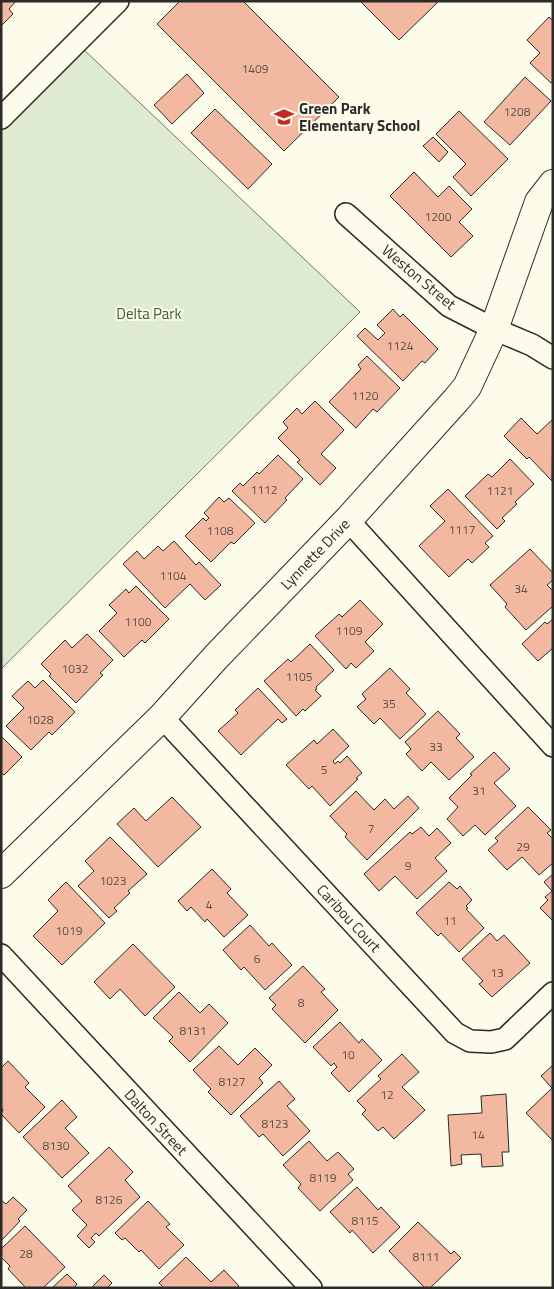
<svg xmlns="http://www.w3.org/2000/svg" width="554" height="1289" viewBox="0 0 554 1289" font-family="'Titillium Web',sans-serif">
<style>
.green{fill:#deebd1;stroke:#74746e}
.building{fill:#f2b8a0;stroke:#2b2b2b}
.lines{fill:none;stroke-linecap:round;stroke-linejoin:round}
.street-casing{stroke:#2b2b2b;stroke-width:24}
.secondary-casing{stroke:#2b2b2b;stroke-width:30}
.street{stroke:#fdfbea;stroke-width:21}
.secondary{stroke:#fdfbea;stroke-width:28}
.labels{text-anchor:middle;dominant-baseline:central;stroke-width:4;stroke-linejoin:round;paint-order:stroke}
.number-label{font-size:12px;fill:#5d4e48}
.poi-label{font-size:15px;font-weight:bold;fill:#2b2b2b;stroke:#fdfbea;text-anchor:start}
.street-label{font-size:15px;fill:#2b2b2b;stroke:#fdfbea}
.park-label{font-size:15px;fill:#34623c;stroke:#fdfbea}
</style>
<rect width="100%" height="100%" fill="#fdfbea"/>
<polygon class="green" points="80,46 360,312 1,669 1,126"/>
<g class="building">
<polygon points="1,1 16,1 9,9 13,14 1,26"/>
<polygon points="180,1 243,1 339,97 284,151 157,24"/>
<polygon points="360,1 439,1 399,40"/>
<polygon points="549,17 553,21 553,81 551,83 530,63 540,53 527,40"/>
<polygon points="187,74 204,93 172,124 154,105"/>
<polygon points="525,77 551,101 510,145 484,122"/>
<polygon points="215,109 272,164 248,189 191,133"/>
<polygon points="459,111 508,159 471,196 453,177 466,164 436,134"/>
<polygon points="433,137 448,152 439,162 423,146"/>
<polygon points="414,172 438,197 449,186 472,209 459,222 473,236 451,257 390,196"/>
<polygon points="393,309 400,317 403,314 438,349 425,363 422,361 403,381 357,336 365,328 378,340 385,333 377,325"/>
<polygon points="367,356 400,388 377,412 373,409 356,428 329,402 361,369 358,365"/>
<polygon points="315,401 344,430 321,454 336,468 320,485 297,462 300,460 278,438 288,428 283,422 297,408 302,414"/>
<polygon points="521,418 537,434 553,419 552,481 529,457 527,459 504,436"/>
<polygon points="278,455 303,479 285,498 287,500 265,523 232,491 240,483 243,486 257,472 259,474"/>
<polygon points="510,459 534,484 515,502 517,504 502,518 505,521 497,529 465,496 488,474 492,477"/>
<polygon points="448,489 493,536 485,543 489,547 472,563 468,559 449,577 419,546 445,521 430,506"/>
<polygon points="219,497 224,502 229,498 255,523 234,544 231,542 211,562 185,536 203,518 206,521 209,518 204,513"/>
<polygon points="174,541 196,565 199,562 221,585 205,600 190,584 165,608 123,564 137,551 144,559 158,546 163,551"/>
<polygon points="530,549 553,573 553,580 547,585 553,591 553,606 526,630 505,607 507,604 490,585"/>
<polygon points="136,586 169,619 145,643 142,640 124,657 99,631 117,613 109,605 126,589 129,593"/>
<polygon points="360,600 383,624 365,642 374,651 356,668 351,663 346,669 315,636 339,614 342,617"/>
<polygon points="553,619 553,648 538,661 522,644 545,622 547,624"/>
<polygon points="87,634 113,660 100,673 103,675 76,703 49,676 51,674 41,664 65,640 72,648"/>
<polygon points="310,644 334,670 316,687 317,689 315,690 321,696 305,711 303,709 296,716 264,681 288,659 291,662"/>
<polygon points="390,668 410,689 406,693 426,714 400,739 380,718 374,724 357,707 366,699 362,694"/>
<polygon points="43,680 75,712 52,735 49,732 31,750 6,726 24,708 12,696 28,681 35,688"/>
<polygon points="258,688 287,719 282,723 278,719 241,755 218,731 238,713 235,710"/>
<polygon points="438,711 460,734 456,738 474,757 449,780 431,762 422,771 406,754 411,749 405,742"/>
<polygon points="333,729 349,746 333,761 335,764 338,761 340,763 347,756 362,773 356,778 358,779 330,806 312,786 309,789 286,765 314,740 317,744"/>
<polygon points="1,736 22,757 4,775 1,773"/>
<polygon points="494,752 510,769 494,783 516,806 485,835 475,825 463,836 447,819 458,807 449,798 472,775 470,774"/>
<polygon points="356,791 374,810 385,799 394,809 408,796 419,808 367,860 345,837 347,834 330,816"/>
<polygon points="172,797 201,827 158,867 117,824 134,808 146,821"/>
<polygon points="528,807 551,830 547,833 553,839 553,863 539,875 522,857 507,870 488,850 498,841 495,838"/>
<polygon points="421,827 429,836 437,828 451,843 435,858 447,871 417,899 395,876 379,891 364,874 410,832 412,834"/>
<polygon points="110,837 147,874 128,891 130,893 114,908 117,911 109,918 78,886 94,871 85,861"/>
<polygon points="212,869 231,889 227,893 248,915 224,937 207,919 205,922 191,907 187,911 178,901"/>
<polygon points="553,874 553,921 540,908 548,900 545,897 552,891 544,882"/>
<polygon points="66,882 105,923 62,965 33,936 58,911 48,900"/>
<polygon points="449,882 457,889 460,886 472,900 466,906 468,908 466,909 484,928 459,952 441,933 438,936 416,913"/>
<polygon points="250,925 269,946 272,943 292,965 265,990 244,967 241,970 223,950"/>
<polygon points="490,933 497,941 504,935 530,963 492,997 479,984 483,981 462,959"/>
<polygon points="133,944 175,987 145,1016 120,989 110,999 94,982"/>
<polygon points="303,966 325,989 321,992 338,1010 305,1043 272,1009 276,1005 269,998"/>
<polygon points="179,992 200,1013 209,1004 228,1023 190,1062 169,1041 173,1037 153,1018"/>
<polygon points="340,1022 359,1043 362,1039 382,1060 349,1092 331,1073 337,1067 334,1063 331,1066 313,1047"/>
<polygon points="219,1046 238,1065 255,1048 272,1065 259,1078 263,1083 231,1115 208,1092 211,1089 193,1070"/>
<polygon points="402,1054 419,1072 402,1087 425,1110 394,1139 383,1127 378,1131 362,1114 366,1110 357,1101 381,1079 378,1076"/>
<polygon points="8,1061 29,1083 25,1087 45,1107 19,1133 1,1114 3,1110 1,1107 1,1068"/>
<polygon points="553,1065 553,1141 526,1113 552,1088 541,1076"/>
<polygon points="279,1081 295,1099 287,1106 310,1131 283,1156 263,1134 259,1137 240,1116"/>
<polygon points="506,1094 509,1152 502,1152 503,1166 482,1167 481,1154 461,1155 462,1164 451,1166 448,1115 482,1113 481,1096"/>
<polygon points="62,1100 77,1117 65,1128 89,1153 62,1178 23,1137"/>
<polygon points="309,1141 327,1161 338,1152 354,1169 348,1174 353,1180 320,1211 298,1188 301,1184 283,1165"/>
<polygon points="109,1147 133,1172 125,1180 140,1197 99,1236 96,1233 91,1238 95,1242 89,1248 77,1236 87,1225 72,1210 82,1201 68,1186"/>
<polygon points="357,1187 378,1210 381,1207 400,1227 373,1253 352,1230 350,1233 330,1212"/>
<polygon points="13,1197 27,1210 18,1219 20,1221 1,1241 1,1200 6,1204"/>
<polygon points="148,1201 170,1224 166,1227 184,1245 159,1269 141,1250 139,1252 125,1238 122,1240 115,1233"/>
<polygon points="418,1222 451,1254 454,1251 461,1258 430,1288 425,1288 389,1251"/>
<polygon points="25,1226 65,1267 43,1288 26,1288 8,1269 10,1266 1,1257 1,1249"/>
<polygon points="186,1257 211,1282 224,1270 239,1286 237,1288 164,1288 159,1283"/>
<polygon points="67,1274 77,1284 74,1288 52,1288"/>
<polygon points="104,1275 112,1283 107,1288 94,1288 93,1286"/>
</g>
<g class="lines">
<defs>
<g id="street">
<polyline points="1,118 118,1"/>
<polyline points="346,214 449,306 494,329 532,345 553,358"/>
<polyline points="348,520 553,746"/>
<polyline points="162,717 455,1033 470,1041 491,1042 505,1039 553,993"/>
<polyline points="1,955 311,1288"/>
</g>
<polyline id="secondary" points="1,874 162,717 216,657 348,520 457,399 467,387 494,329 539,202 553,184"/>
</defs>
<use href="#street" class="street-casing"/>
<use href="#secondary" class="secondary-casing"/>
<use href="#street" class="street"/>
<use href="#secondary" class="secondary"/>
</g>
<defs>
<symbol id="school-bare" viewBox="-9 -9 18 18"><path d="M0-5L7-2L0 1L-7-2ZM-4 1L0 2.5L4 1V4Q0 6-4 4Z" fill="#c62828" stroke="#fdfbea" stroke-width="2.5" paint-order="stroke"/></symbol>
</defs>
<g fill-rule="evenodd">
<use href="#school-bare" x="270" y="103" width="28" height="28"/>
</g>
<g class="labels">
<g class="number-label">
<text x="255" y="68">1409</text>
<text x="517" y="111">1208</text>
<text x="438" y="216">1200</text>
<text x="400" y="345">1124</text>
<text x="365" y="395">1120</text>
<text x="264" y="489">1112</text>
<text x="500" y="490">1121</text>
<text x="462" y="529">1117</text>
<text x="220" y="530">1108</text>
<text x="173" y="575">1104</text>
<text x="521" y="588">34</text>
<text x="138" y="621">1100</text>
<text x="349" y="630">1109</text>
<text x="75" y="668">1032</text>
<text x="299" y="676">1105</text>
<text x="389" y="703">35</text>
<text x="40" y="719">1028</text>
<text x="436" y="746">33</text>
<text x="324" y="769">5</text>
<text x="479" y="790">31</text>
<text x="371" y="828">7</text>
<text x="523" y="846">29</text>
<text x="408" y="865">9</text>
<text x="113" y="880">1023</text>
<text x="209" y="904">4</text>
<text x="450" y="920">11</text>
<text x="69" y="930">1019</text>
<text x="257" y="958">6</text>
<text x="497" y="972">13</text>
<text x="301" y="1002">8</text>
<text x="193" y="1030">8131</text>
<text x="348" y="1054">10</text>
<text x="232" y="1081">8127</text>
<text x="387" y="1094">12</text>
<text x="275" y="1123">8123</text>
<text x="478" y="1134">14</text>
<text x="56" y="1145">8130</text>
<text x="323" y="1177">8119</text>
<text x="109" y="1199">8126</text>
<text x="365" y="1220">8115</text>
<text x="26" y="1253">28</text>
<text x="426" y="1256">8111</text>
</g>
<g class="poi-label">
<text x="299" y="108">Green Park<tspan x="299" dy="17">Elementary School</tspan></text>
</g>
<g class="street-label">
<text transform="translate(419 277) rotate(40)">Weston Street</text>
<text transform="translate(315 554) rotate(-46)">Lynnette Drive</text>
<text transform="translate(349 918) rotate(47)">Caribou Court</text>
<text transform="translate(156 1122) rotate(47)">Dalton Street</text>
</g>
<g class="park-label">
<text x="149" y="313">Delta Park</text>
</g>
</g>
<rect width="554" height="1289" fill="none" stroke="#2b2b2b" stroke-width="5"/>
</svg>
